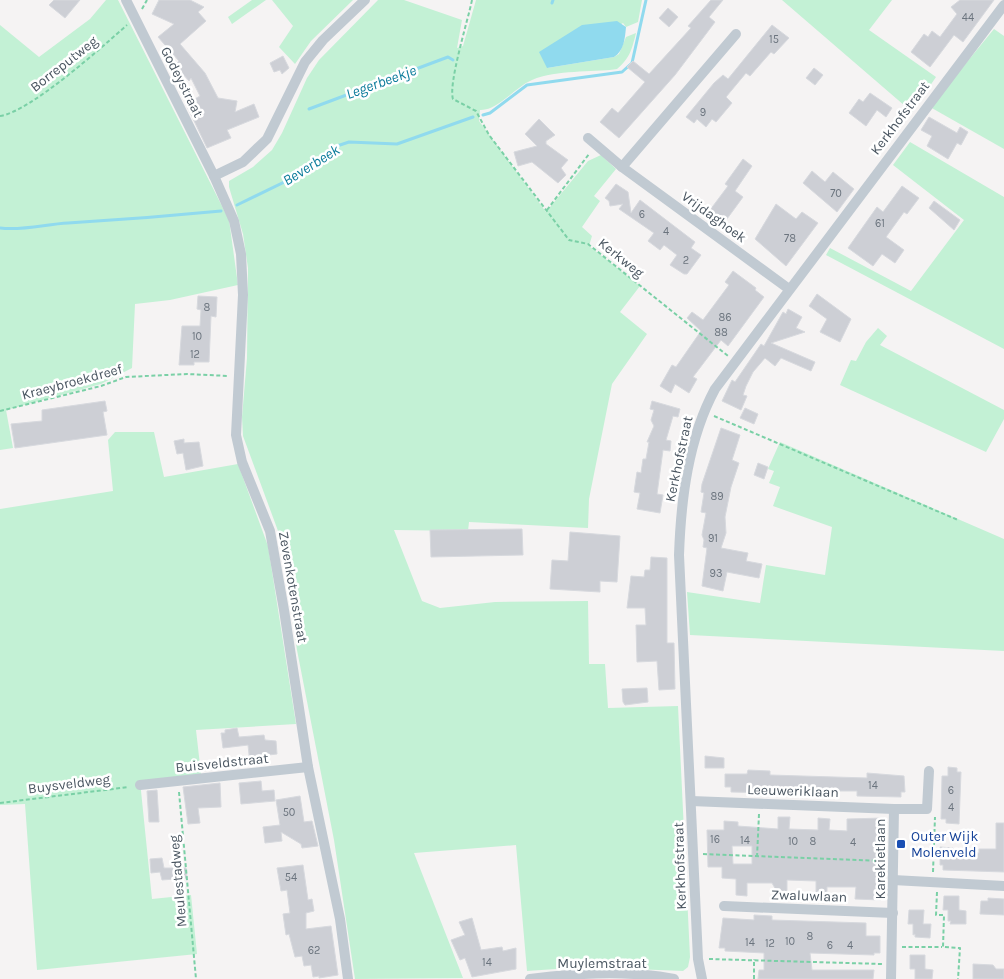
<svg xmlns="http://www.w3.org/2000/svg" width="1004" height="979" viewBox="0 0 1004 979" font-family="Karla,sans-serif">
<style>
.green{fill:#c3f1d5}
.water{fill:#90daee}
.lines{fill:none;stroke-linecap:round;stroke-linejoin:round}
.stream{stroke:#90daee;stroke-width:3}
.building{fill:#cdcfd5;stroke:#d7d9de;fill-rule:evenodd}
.path{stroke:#7ad0a6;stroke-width:2;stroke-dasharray:4 2.5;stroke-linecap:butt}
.minor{stroke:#c1cad2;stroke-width:10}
.transit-dot{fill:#1a4fb4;stroke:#fff;stroke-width:2}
.labels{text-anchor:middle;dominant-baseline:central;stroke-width:5;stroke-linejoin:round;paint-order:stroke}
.number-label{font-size:11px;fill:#6b747e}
.street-label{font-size:14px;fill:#4a5661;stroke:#fff}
.transit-label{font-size:14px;fill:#164399;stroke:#fff;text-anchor:start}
.water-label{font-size:15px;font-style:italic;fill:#0c7c9b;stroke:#fff}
</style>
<rect width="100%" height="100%" fill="#f5f3f3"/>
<g class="green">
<polygon points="106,0 118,0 229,220 238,285 170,300 135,304 132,368 101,384 6,410 13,448 0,450 0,25 39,57 90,19"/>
<polygon points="252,0 266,0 232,24 228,17"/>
<polygon points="272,0 353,0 311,41 295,64 279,47 293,26"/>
<path d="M378,0H404L462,20L457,48L463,46L476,0H642L638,22L626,27L623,23L547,68L614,57L619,54L626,37L636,33C632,49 630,58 617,69C590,73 558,69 532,80C515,87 498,111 480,110L479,121L546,212L588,161L601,155L616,169L594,196L600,201L582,227L592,236L589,246L640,286L620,312L647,334L612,384L589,499L588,528L469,522L468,531L394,530L422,601L440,608L495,602L588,601L589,664H605L608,708L678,706L690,957L688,967L683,971L585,967L527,971L516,845L414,853L463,978L355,979L334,840L297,650L281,539L243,436L242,417L247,358L248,268L243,234L229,187V181L253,167L272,150L282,133L307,78L319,60Z"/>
<polygon points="782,0 892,0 869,30 936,77 912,112"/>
<polygon points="994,29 1004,36 1004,149 930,107"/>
<polygon points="910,142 1004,197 1004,349 826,255 830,248 911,291 964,220 893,165"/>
<polygon points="878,328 887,336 880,345 1004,410 1004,419 986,452 840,385 851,360 856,361 866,342"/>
<polygon points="115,432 154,432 164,477 238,464 268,546 296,724 196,730 201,774 140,781 152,899 191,895 197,954 37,970 25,804 0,805 0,509 113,491 108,440"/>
<polygon points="780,442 1004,539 1004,651 690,635 687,592 760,603 766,565 825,575 832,527 773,506 780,487 769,483 774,471 768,469"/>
</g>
<path class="water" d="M617,21L626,27C625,38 624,51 614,57L547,68L539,52L582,25Z"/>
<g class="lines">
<g class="stream">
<polyline points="552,3 553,0"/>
<polyline points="309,109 448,57 453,60"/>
<polyline points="483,115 490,113 527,85 622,72 632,63 646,0"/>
<polyline points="237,205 305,172 315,161 337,146 349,142 397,144 473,117"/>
<path d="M0,228C23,231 46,224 68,223C119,220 170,216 221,211"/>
</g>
</g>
<g class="building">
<polygon points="54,0 80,0 65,18 49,5"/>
<polygon points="159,0 190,0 204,7 198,12 206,21 180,44 205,73 218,98 237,101 235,112 254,104 259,117 227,130 231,138 207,148 186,104 200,96 191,78 189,81 175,65 179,61 158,37 174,24 152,14"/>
<polygon points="711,0 723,0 709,17 715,22 675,75 619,138 600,122 612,108 618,113 645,82 627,67 633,61 649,74 691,28 688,26"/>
<polygon points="960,0 994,0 963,42 954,35 930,67 911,52 924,34 928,37 932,31 940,37 957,14 951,7"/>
<polygon points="668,8 678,17 669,27 659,18"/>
<polygon points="772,25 789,38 774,54 771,52 750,76 746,73 726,97 732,103 716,122 712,119 706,127 697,119 694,123 686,117 714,83 723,75 728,79"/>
<polygon points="283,56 289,68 282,74 280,70 274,72 270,63"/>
<polygon points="814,68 823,75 815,85 806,78"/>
<polygon points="870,93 892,108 886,117 877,110 866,126 849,113 859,99 863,102"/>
<polygon points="929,117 957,133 960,127 968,132 961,145 957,143 948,159 927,146 932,136 921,130"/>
<polygon points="539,119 555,135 546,141 546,144 568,160 561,168 566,175 558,183 532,162 518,166 514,152 537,146 525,134"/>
<polygon points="743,159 752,166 735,191 743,197 724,223 710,210 728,186 725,184"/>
<polygon points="812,171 825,182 833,172 854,189 837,212 803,183"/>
<polygon points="616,184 628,192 631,213 640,200 695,242 691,248 701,255 687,274 684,274 670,265 677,255 664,245 660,250 648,241 654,233 619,209 623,204 610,206 609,201 605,198"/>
<polygon points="902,186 919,198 907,214 904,212 886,237 904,250 895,263 882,254 873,266 848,248 877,207 883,212"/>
<polygon points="934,201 960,220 954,230 929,208"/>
<polygon points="776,204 796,219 802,212 818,223 786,266 755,239"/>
<polygon points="733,271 756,288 755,290 764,297 728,346 721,340 693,377 697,379 689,393 675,384 671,393 660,386 672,365 676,367 701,331 687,318 692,312 703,320 729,285 725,282"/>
<polygon points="817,294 851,319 840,342 820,332 827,319 809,306"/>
<polygon points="198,296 217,297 216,317 211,316 209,362 194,362 194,365 179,365 182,326 200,326 201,310 197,309"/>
<polygon points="788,309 802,317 796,328 805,332 771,343 815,362 811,371 781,358 775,366 765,358 753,372 746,386 743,395 747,396 741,410 722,401 732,380 735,382 761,344 764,346 783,312 786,314"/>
<polygon points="105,401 107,411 103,412 107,435 15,448 11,424 42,421 42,410"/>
<polygon points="652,401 680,409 678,417 673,416 666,440 671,441 670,451 663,450 657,494 663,495 660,513 637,509 640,493 634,492 637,472 641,473 643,459 646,459 649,442 647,442 654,426 651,420 654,410 650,409"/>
<polygon points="745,408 758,414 754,424 740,418"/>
<polygon points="721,428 740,435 732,460 739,463 731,487 725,517 726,533 721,548 748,553 746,561 762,564 759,578 727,572 723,591 702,586 707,548 703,547 704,540 702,535 706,513 701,512 704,493 701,492 702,484"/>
<polygon points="184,439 184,443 199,442 203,466 186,470 183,453 177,454 174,441"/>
<polygon points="758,463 768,467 764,479 754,475"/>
<polygon points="522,529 523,555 431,557 430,530"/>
<polygon points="570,532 620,536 617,582 600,581 600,592 550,589 552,560 568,561"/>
<polygon points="651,557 667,558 667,643 674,643 675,689 659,690 657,661 637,662 636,625 646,625 645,608 627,608 631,576 644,577 645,570 650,570"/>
<polygon points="647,688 648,702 625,705 623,702 622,689"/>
<polygon points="237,728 239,737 264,735 265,740 276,741 277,754 260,756 261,763 250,764 248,745 223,748 221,733 225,733 225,730"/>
<polygon points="705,756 724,758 724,768 705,768"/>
<polygon points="948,767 957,768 957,772 961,772 959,824 946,823 946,819 941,819 942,776 948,776"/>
<polygon points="748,770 770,771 770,775 867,778 867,773 904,776 905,792 901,792 901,797 857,796 857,791 839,791 839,795 816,795 796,794 796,789 778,789 778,793 731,792 731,787 725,787 725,774 747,774"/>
<polygon points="261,781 262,791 274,790 275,801 241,804 239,783"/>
<polygon points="220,783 221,807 198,808 200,823 188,824 183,787"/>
<polygon points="157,790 159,822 149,822 147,791"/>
<polygon points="300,796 304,822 312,821 318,846 302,848 301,844 281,832 282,841 265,843 263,827 280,825 276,800"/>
<path d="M778,817H790L789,829L818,830V818L830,819L829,830L847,831V819L884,818L883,849H878L877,860V871H882L881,900L855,899L856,887H827V898H816V881L787,880V897H776V890L772,883H747V896L736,895V879L722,878V867H708L707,830H724V821L738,822V826L778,829ZM732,846H752V864H733Z"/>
<polygon points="996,823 1004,823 1004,872 943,870 943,865 940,865 940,847 953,848 953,852 966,852 979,853 979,849 996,849"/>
<polygon points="162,858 164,868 186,868 187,878 162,880 160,872 151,873 150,859"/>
<polygon points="303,865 308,900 312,899 314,911 306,913 306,929 331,926 338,975 319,978 319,976 313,977 311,965 304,966 302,956 295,957 289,934 286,935 283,914 290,913 287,890 281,891 277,868"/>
<polygon points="944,896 959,896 959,910 966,911 966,924 950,924 951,921 948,921 948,910 943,910"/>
<polygon points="988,898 1004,899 1004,915 980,914 981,901 988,901"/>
<polygon points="909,910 924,910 923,924 931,924 930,938 915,937 915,934 913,935 913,924 908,924"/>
<polygon points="754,915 772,916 772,920 866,923 866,936 880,936 880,953 874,953 874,955 810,953 812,970 874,970 873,979 758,979 759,970 764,970 764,953 725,951 725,948 719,948 723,918 754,920"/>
<polygon points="472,918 481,950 502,947 503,951 516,948 516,969 472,977 465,958 460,960 451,940 465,935 459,922"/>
<polygon points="910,955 925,955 925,969 933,970 932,979 915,979 915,969 910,969"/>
<polygon points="973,964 993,965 996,969 1004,969 1004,979 973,979"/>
</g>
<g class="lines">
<g class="path">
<path d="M472,0C468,20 448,84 453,99L476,111L489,135L569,240L588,244L728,356"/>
<polyline points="142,9 147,0"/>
<path d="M0,116C30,112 102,47 127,25"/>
<polyline points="547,210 589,154"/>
<polyline points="0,411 101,386 126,377 187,374 229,376"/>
<polyline points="714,416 958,520"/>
<polyline points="179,792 196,979"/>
<polyline points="0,803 129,787"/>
<polyline points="703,854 883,861"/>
<polyline points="757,857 759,814"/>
<polyline points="933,872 935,817"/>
<polyline points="937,892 936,915 944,915 943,947 960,948 958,979"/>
<polyline points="902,947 942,947"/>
<polyline points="709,959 882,964"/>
<polyline points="754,979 754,959"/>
</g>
<g class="minor">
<polyline points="126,0 214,176 234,221 241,254 243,295 236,435 242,462 270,531 284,610 308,767 340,919 348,979"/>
<polyline points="588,138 622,167 789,289"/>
<polyline points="622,167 736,34"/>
<polyline points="214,176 243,162 267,139 305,62 323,40 365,0"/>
<polyline points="140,785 308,767"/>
<polyline points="691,801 894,809"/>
<polyline points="893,880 1004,886"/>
<polyline points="724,906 893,913"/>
<path d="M530,979C576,973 629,970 674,979"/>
<path d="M702,979L698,959L679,555C681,499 688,439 715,389L1004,5"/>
<polyline points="891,979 894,809 927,809 929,771"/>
</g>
</g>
<rect class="transit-dot" x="896" y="839" width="10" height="10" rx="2.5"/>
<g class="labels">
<g class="number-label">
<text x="968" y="17">44</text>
<text x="774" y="39">15</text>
<text x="703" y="112">9</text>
<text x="836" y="193">70</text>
<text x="642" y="214">6</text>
<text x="880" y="223">61</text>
<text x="666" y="231">4</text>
<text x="790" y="238">78</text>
<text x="686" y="260">2</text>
<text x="207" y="307">8</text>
<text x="725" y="317">86</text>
<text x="721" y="332">88</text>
<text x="197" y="336">10</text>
<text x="195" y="354">12</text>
<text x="717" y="496">89</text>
<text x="713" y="538">91</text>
<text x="716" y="573">93</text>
<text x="873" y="785">14</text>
<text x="951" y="790">6</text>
<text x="951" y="807">4</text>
<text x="289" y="812">50</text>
<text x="715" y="839">16</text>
<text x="745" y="840">14</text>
<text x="793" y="841">10</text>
<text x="813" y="841">8</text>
<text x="853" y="842">4</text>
<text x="291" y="877">54</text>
<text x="810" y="936">8</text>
<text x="790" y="941">10</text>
<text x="750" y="942">14</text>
<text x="770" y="943">12</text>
<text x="830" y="945">6</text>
<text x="850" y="945">4</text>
<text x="314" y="950">62</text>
<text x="487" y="962">14</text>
</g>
<g class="street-label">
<text transform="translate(64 64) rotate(-38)">Borreputweg</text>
<text transform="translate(182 82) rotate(63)">Godeystraat</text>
<text transform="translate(900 118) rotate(-53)">Kerkhofstraat</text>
<text transform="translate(714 217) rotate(36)">Vrijdaghoek</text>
<text transform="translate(621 258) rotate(39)">Kerkweg</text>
<text transform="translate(72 382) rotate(-15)">Kraeybroekdreef</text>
<text transform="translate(679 459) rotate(-78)">Kerkhofstraat</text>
<text transform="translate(293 587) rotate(80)">Zevenkotenstraat</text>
<text transform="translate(222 763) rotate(-6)">Buisveldstraat</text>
<text transform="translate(69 784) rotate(-7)">Buysveldweg</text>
<text transform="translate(793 791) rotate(2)">Leeuweriklaan</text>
<text transform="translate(880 859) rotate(-90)">Karekietlaan</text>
<text transform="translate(680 866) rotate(-92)">Kerkhofstraat</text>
<text transform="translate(178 881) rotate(-95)">Meulestadweg</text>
<text transform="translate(809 896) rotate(2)">Zwaluwlaan</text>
<text x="602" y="963">Muylemstraat</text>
</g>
<g class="transit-label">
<text x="911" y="836">Outer Wijk<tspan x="911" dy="16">Molenveld</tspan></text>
</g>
<g class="water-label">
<text transform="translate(381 82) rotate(-20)">Legerbeekje</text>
<text transform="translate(311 165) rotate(-32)">Beverbeek</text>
</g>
</g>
</svg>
